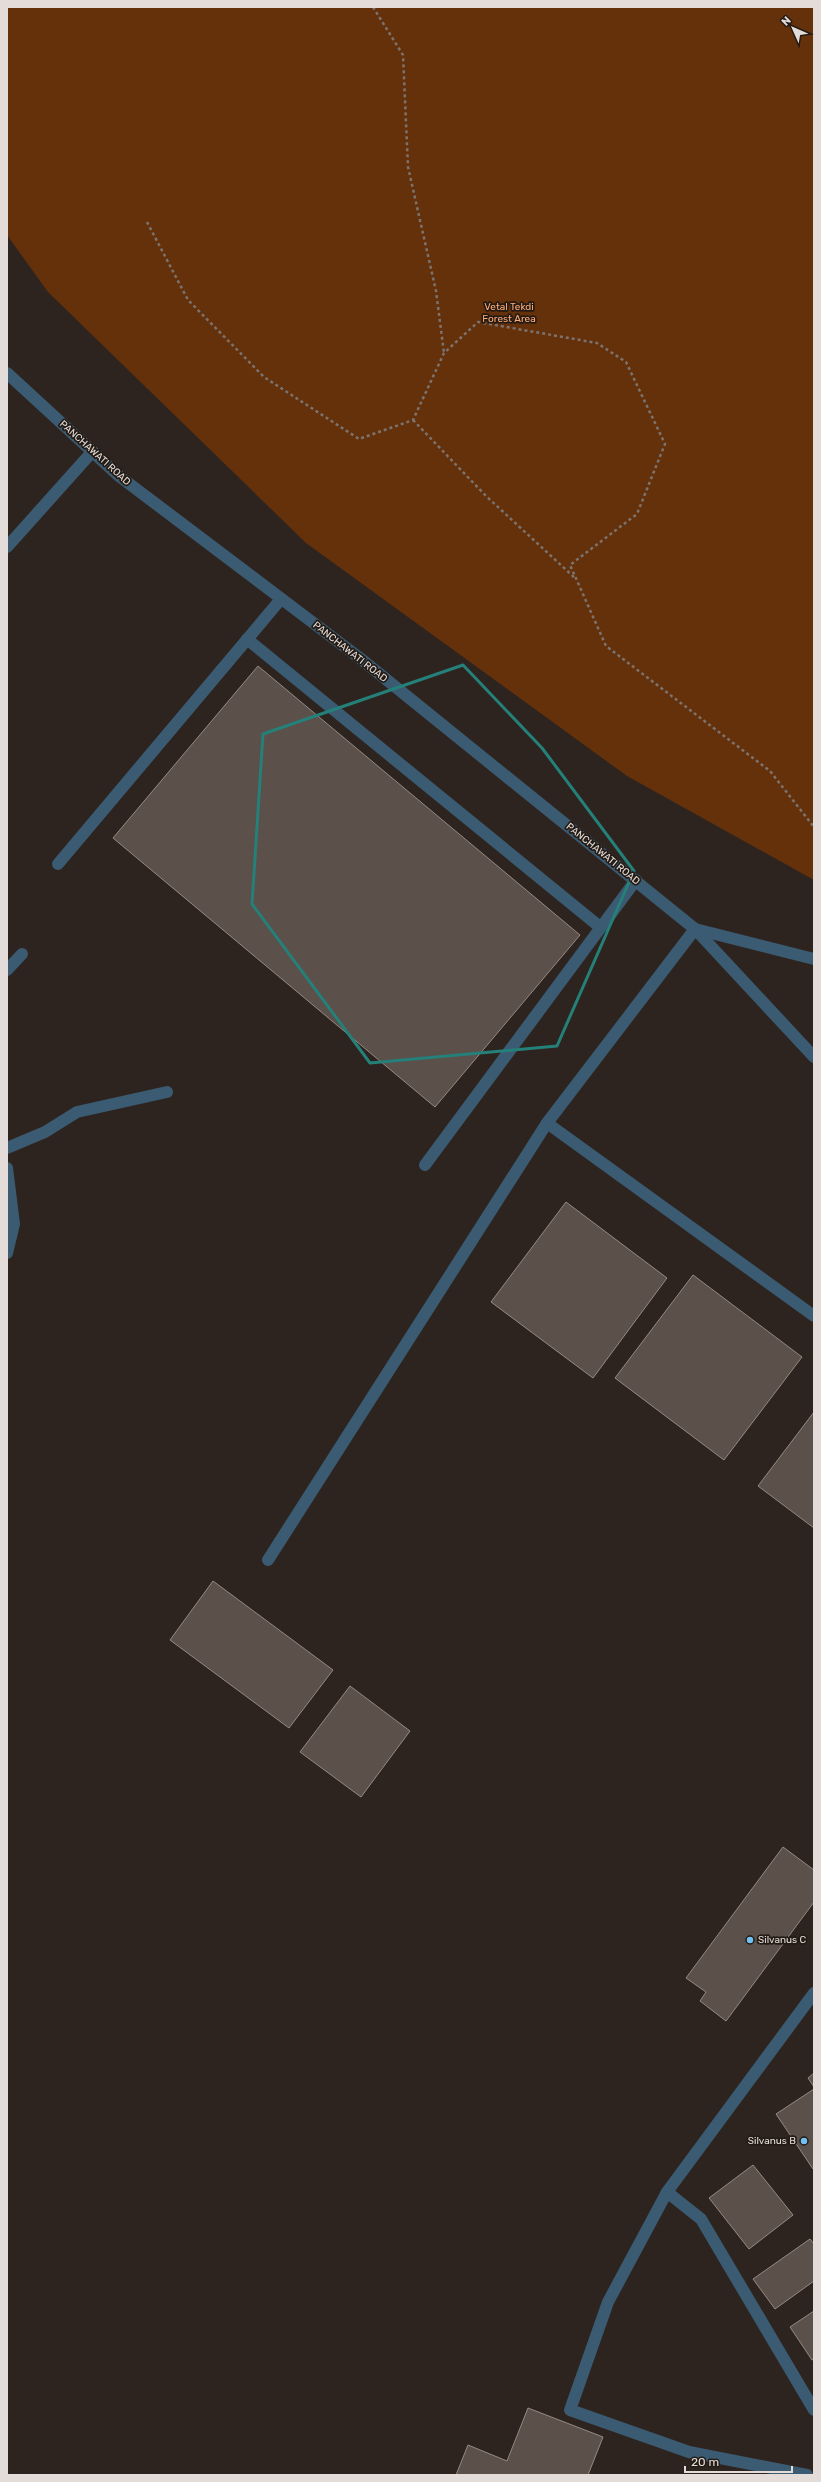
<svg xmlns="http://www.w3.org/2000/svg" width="821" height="2482" viewBox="0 0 821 2482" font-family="Rubik,sans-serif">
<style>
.green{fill:#64310b}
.building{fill:#5b504a;stroke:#968a83}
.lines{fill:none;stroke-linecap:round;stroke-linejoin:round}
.path{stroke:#7c736e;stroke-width:2.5;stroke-dasharray:3 3;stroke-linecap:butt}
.lane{stroke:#3a5b72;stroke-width:12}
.street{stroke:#3a5b72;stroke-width:12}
.marked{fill:none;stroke:#248079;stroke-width:3;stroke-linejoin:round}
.poi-dot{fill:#72c1f5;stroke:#241b15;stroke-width:1.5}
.labels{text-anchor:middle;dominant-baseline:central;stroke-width:3.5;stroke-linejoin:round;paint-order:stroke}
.park-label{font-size:10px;fill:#ffab77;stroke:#241b15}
.street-label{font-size:10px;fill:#e3dcd8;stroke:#241b15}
.poi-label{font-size:10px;fill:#e3dcd8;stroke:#241b15;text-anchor:start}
</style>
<rect width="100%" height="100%" fill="#2e241f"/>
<polygon class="green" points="7,7 814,7 814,880 627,776 306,543 48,292 7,235"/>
<g class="building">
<polygon points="258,666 580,935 435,1107 113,838"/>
<polygon points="566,1202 667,1278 593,1378 491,1302"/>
<polygon points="693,1275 802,1357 724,1460 615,1378"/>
<polygon points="814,1412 814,1528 758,1486"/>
<polygon points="213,1581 333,1670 289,1728 170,1640"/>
<polygon points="350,1686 410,1731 361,1797 300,1752"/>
<polygon points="783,1847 814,1870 814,1902 726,2021 700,2001 706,1992 686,1978"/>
<polygon points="814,2073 814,2087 808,2078"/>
<polygon points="814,2089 814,2168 813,2169 776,2114"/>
<polygon points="753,2165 793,2215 749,2249 709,2198"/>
<polygon points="810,2239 814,2244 814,2281 775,2309 753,2279"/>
<polygon points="814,2311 814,2359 812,2360 790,2327"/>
<polygon points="528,2408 603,2437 588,2475 456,2475 468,2445 507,2461"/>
</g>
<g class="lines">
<g class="path">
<polyline points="373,7 403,55 408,167 436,291 444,353"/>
<polyline points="147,222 188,300 264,377 359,439 413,420 444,353 478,322 597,343 626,362 665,444 637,514 570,565 606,646 770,771 814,827"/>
<polyline points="413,420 486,496 576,579"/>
</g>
<g class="lane">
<polyline points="247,639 600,927"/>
<polyline points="58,864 281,599"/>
<polyline points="695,929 547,1123 814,1316"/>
<polyline points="7,970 22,954"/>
<polyline points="7,1148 45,1132 77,1112 167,1092"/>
<polyline points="425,1165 636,880"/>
<polyline points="7,1168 14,1224 7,1253"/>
<polyline points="268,1560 547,1123"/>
<polyline points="667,2192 701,2219 814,2410"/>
<polyline points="807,2475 689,2452 570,2410 608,2302 667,2192 814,1993"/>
</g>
<g class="street">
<polyline points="7,373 119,476 361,659 695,929 814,1057"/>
<polyline points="7,547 92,452"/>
<polyline points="695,929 814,959"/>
</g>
</g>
<path class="marked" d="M463,665L542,748L634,871L557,1046L370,1063L252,904L263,734Z"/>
<g class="poi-dot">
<circle cx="750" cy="1940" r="4"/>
<circle cx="804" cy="2141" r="4"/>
</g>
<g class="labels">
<g class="park-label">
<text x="509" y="307">Vetal Tekdi<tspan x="509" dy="12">Forest Area</tspan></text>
</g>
<g class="street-label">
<text transform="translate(95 453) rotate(42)">PANCHAWATI ROAD</text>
<text transform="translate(350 652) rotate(38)">PANCHAWATI ROAD</text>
<text transform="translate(603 854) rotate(39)">PANCHAWATI ROAD</text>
</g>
<g class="poi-label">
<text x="758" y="1940">Silvanus C</text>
<text x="796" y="2141" text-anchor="end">Silvanus B</text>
</g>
</g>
<rect width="821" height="2482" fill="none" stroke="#e3dcd8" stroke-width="16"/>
<g transform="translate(793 28) rotate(315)" stroke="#241b15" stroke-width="3" paint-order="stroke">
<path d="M0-3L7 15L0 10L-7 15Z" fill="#e3dcd8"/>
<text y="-6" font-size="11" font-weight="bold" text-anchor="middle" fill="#e3dcd8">N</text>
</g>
<path d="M685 2466v6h107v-6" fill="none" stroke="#e3dcd8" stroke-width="2"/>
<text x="691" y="2466" font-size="12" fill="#e3dcd8" stroke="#241b15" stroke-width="3" paint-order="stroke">20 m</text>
</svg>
